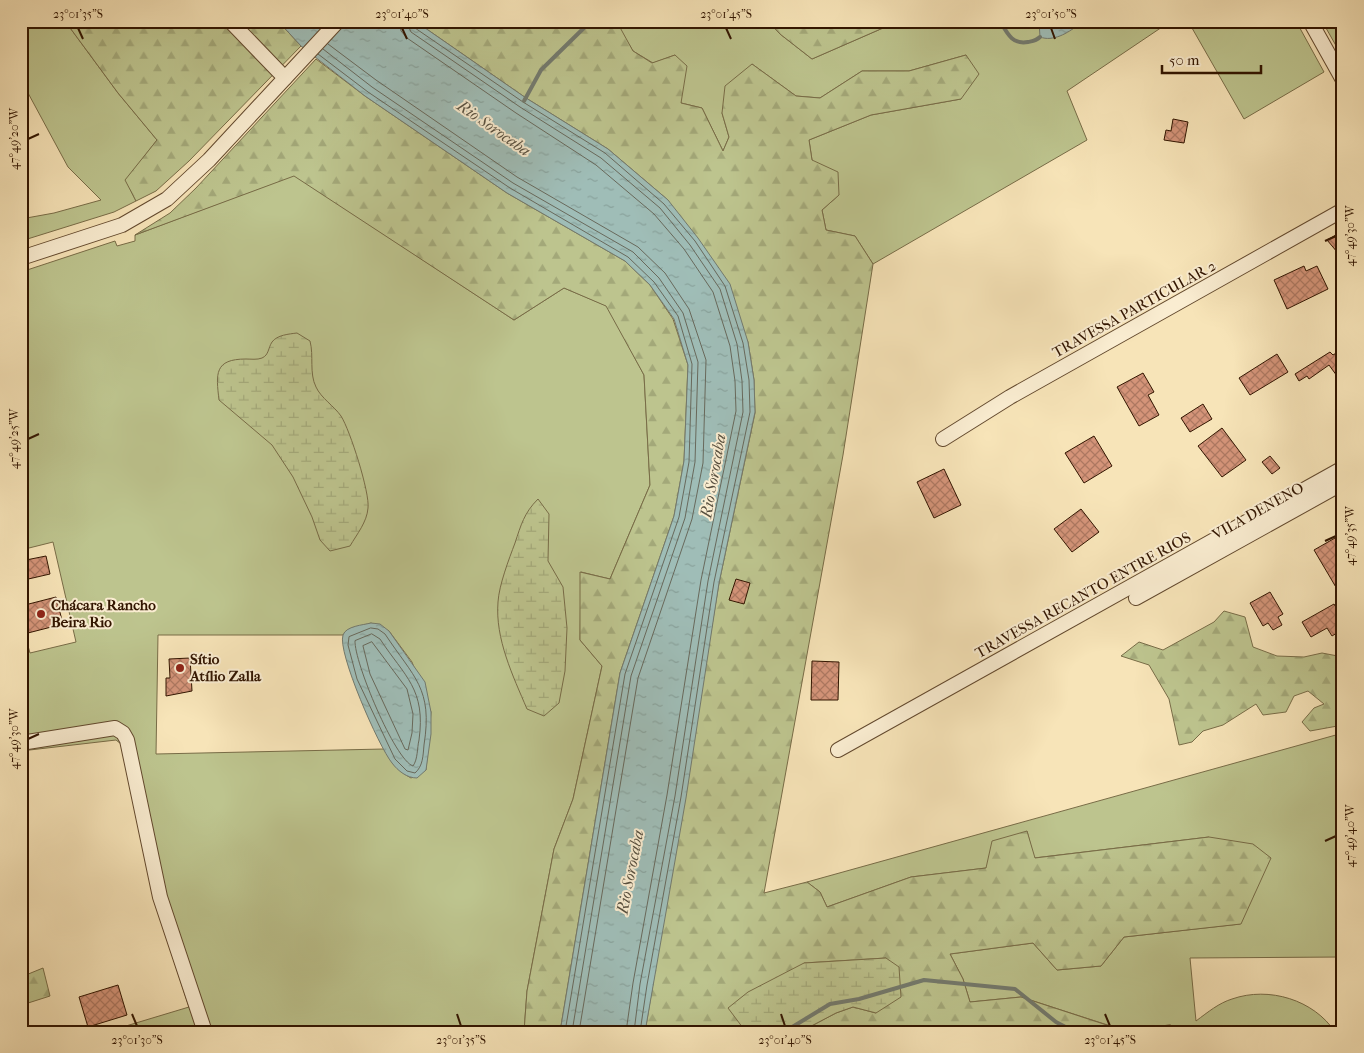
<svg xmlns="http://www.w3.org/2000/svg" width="1364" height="1053" viewBox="0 0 1364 1053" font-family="'IM FELL French Canon',serif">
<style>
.green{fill:#bdc48e;stroke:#786c47;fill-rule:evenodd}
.forest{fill:url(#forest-firs);stroke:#786c47}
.wetland{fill:url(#wetland-marsh);stroke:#786c47}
.water{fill:url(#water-ripples);stroke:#737a6e}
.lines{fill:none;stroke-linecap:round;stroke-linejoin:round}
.shore{stroke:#68695c;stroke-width:1}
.stream{stroke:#737a6e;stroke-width:4}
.building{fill:url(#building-cross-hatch);stroke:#321500}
.minor-casing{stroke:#63492e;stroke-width:16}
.minor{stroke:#faedd1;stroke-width:14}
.ticks{fill:none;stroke:#321500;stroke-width:2}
.poi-dot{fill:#8f2418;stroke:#faedd1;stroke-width:2}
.labels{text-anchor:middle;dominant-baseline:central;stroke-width:4;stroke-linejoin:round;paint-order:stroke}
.street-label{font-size:15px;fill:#321500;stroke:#faedd1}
.poi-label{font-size:15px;font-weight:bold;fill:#321500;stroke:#faedd1;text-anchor:start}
.water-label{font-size:16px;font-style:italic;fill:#585040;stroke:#faedd1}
.neatline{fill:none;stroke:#321500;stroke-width:2}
.ticks-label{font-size:12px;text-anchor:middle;fill:#321500}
</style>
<defs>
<pattern id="forest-firs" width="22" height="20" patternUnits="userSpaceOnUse" patternTransform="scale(1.25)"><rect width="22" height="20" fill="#bdc48e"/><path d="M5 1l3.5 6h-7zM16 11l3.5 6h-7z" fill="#a3a879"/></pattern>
<pattern id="wetland-marsh" width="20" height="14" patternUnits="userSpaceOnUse" patternTransform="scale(1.25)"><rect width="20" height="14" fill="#bdc48e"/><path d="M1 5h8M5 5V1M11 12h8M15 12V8" fill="none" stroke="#a3a879"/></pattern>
<pattern id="water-ripples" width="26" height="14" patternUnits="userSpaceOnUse" patternTransform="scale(1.25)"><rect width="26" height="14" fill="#9fbdb7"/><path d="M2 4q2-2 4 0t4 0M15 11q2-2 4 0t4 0" fill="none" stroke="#89a29c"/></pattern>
<pattern id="building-cross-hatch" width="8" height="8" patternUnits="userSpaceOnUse" patternTransform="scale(1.25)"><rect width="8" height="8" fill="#d49479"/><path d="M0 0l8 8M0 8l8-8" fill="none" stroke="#ad7861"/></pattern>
</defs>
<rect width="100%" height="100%" fill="#f7e4b8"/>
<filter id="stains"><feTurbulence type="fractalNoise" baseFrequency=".004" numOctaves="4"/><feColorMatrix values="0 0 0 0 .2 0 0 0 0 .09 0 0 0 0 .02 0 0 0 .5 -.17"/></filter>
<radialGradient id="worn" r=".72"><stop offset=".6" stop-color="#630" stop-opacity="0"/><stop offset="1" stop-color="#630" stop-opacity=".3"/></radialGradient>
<g class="green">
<polygon points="21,21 65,21 118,93 157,140 126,180 136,201 114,212 21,241 21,219 54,213 101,200 68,167 21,80"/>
<polygon points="615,21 768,21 780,34 812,59 883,28 959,24 965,21 1171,21 1067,91 1087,140 873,264 855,236 826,230 822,210 839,195 812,160 809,140 871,115 961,99 966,55 909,71 862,71 820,98 796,96 752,64 722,113 729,137 723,151 702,108 681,103 675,55 653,63 633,51"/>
<polygon points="1188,21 1296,21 1324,72 1244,119"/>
<polygon points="1322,21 1343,21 1343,58"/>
<path d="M294,175L514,320L564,288L607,306L644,375L650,485L610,579L581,572L580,640L602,666L573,799L554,849L527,991L524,1032H106L189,1007L160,918L121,744L116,740L21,751V621L30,653L76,642L53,542L21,550V272L115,241L117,246L135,241V235ZM371,623L389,631L412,662L431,712L426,770L411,778C398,771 391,762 384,749L156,754L158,635H343L347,630Z"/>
<path d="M1343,733V957L1190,958L1196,1021C1208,1012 1219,1003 1232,999C1269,986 1314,1000 1335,1032H1189L1170,1025L1123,1030L1021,997L970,1002L963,979L950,954L1033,943L1057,970L1101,966L1124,937L1240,924L1209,837L1034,858L1027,831L986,868L911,877L827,907L820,892L807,882Z"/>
</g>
<g class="forest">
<polygon points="65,21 278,21 301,46 189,161 156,191 136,201 125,180 157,140 118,93"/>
<polygon points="415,21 617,22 633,51 652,63 675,55 687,66 681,103 702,108 723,151 729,137 722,113 725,86 752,64 796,96 820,98 862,71 909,71 966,55 979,74 961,99 871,115 809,140 812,160 838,172 839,195 822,210 826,230 855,236 873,264 843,455 764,893 807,882 820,892 827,907 911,877 986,868 992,841 1027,831 1035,858 1209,837 1253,844 1271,858 1241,924 1124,937 1101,966 1057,970 1033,943 950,954 963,979 970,1002 1021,997 1122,1030 1170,1025 1189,1032 800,1032 836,1013 853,1007 876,1013 886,958 804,963 743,1028 774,1032 645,1032 719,583 755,413 754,380 748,342 668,200 608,149 526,98"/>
<polygon points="768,21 965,21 959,24 883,28 812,59 780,34"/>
<polygon points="316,59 365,96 507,193 625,261 650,285 673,319 688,365 684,461 674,516 620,673 560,1032 524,1032 527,991 554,849 573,799 602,666 580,640 580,572 610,579 650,485 644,375 606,306 564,288 514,320 294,176 135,235 170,213 196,188"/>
<polygon points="1224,611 1245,617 1253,647 1277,656 1304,657 1322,653 1343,657 1343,725 1310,731 1302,722 1314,708 1324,704 1308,691 1294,696 1286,712 1263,715 1256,704 1223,725 1203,731 1192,742 1179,745 1169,699 1149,665 1121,656 1139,642 1163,650 1214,622"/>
<polygon points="43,968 50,996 25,1004 21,1015 21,977"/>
</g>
<g class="wetland">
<path d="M297,333L310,341C314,356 309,373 316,387C321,398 334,406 341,416C350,430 370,493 368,508C367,522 357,534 350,546L330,551L320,540L312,517L293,477L272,445L219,400C216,374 214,359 246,359C251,359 257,360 262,358C269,355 268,348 272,342C277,335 289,334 297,333Z"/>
<path d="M538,499L549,514L548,561L563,587L567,628L565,671L559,703L544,716L527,709C513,676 495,639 498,602C499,585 509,559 515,543C521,525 524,513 538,499Z"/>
<polygon points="886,958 899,967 901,997 876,1013 853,1007 836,1013 800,1032 743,1028 728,1008 748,992 804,963"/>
</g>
<g class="water">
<polygon points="278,21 415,21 526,98 608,149 668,200 698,238 730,284 748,342 754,380 755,412 719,583 686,798 645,1032 560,1032 620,673 674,516 684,461 688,365 674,319 650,285 625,261 507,193 365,96 301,46"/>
<path d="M1039,21H1075L1078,25C1068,33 1053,42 1040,37Z"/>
<path d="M371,623L380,624L389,631L425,682L431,712V734L426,770L417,778C407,778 398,771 392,763C379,747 337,652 343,635C346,626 363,625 371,623Z"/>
</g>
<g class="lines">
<g class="shore">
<polyline points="399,21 401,31 407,38 516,113 596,165 654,214 684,249 713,292 730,346 735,381 736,411 701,580 667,795 633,983 626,1032"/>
<polyline points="406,21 411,32 520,107 601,158 660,208 690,245 720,289 737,344 742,381 743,412 708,581 675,796 640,984 634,1032"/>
<polyline points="413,21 415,28 523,102 605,153 664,204 695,241 725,286 743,343 749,380 750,412 714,582 681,797 647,985 640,1032"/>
<polyline points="328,44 376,80 517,177 638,247 665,273 689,309 706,360 703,463 692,519 638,678 579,1032"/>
<polyline points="323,49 372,87 513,183 633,252 659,278 683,313 698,362 695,462 685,518 631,676 572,1032"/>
<polyline points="318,54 368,92 510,188 628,257 654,282 678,316 692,364 689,462 679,517 625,674 565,1032"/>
<path d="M371,628L378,629L385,634C414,678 433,688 424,745C423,756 423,766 415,773L407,771L395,759L357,679L348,645L349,637Z"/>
<path d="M372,634L380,639C405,677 426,689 419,740C417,748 418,759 413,766C395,760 354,662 355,641Z"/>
<polygon points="372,642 407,689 413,714 412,733 408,750 405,749 370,674 363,646"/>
</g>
<g class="stream">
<path d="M1000,21C1007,33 1012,45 1028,42C1033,41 1036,41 1040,37"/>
<polyline points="524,101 541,70 591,21"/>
<polyline points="784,1032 830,1004 859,999 924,980 1015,989 1056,1022 1075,1032"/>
</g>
</g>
<g class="building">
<polygon points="1173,119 1188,122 1184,143 1164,140 1166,130 1171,131"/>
<polygon points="1343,231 1343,259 1327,240"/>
<polygon points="1304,266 1306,271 1317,266 1328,289 1287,309 1274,280"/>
<polygon points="1341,350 1343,372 1337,376 1329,365 1309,379 1307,376 1299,381 1295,374 1330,352 1333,355"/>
<polygon points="1277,354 1288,372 1250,395 1239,378"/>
<polygon points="1143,373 1154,392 1148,395 1159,415 1139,426 1117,387"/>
<polygon points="1203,404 1212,419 1190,432 1181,418"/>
<polygon points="1222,428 1246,460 1222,477 1198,446"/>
<polygon points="1094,436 1112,466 1084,483 1065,453"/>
<polygon points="1270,456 1280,468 1272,474 1262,462"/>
<polygon points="944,469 961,505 934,518 917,482"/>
<polygon points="1081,509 1099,532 1072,552 1054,529"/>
<polygon points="1335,538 1343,552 1343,586 1337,589 1314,550"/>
<polygon points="46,556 50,574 24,580 21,561"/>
<polygon points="736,579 750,583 744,604 729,600"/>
<polygon points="1270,592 1283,614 1278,617 1282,625 1273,630 1268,623 1263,626 1250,603"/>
<polygon points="56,597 63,624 24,634 21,606"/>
<polygon points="1334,604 1343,619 1335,623 1340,631 1332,636 1327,628 1311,637 1302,622"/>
<polygon points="190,658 192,691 166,696 166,678 170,678 169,659"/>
<polygon points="812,661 839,662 838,700 811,700"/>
<polygon points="118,985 127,1015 88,1027 79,997"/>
</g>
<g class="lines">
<defs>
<g id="minor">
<polyline points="230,21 285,78"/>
<polyline points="1310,21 1343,80"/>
<polyline points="21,258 122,225 167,199 209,160 338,21"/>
<polyline points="943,439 1010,397 1343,210"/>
<polyline points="1136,598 1343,483"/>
<polyline points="21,743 115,728 123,733 127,740 160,897 205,1032"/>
<polyline points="838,750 1343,468"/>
</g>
</defs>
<use href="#minor" class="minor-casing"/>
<use href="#minor" class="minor"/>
</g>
<path class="ticks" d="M78,28L83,39M402,28L407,39M726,28L731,39M1051,28L1055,39M28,139L39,134M1325,241L1336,236M28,439L39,434M1325,541L1336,536M28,739L39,734M1325,841L1336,836M132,1014L137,1026M457,1014L461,1026M781,1014L785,1026M1105,1014L1110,1026"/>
<g class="poi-dot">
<circle cx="41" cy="614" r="5"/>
<circle cx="180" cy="668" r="5"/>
</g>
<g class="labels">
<g class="street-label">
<text transform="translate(1134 309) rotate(-29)">TRAVESSA PARTICULAR 2</text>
<text transform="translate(1258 511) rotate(-29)">VILA DENENO</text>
<text transform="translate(1083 595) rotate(-29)">TRAVESSA RECANTO ENTRE RIOS</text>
</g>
<g class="poi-label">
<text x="51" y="605">Chácara Rancho<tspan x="51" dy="17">Beira Rio</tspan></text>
<text x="190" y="659">Sítio<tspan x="190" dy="17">Atílio Zalla</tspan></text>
</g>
<g class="water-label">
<text transform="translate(494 128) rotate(35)">Rio Sorocaba</text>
<text transform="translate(713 476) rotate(-80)">Rio Sorocaba</text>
<text transform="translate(630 872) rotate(-79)">Rio Sorocaba</text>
</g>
</g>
<rect width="1364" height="1053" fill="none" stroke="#f7e4b8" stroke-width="55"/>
<path d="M1162 65v8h99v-8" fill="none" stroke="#321500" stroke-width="2.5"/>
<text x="1169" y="65" font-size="15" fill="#321500" stroke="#faedd1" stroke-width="4" paint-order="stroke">50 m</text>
<rect x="28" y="28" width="1308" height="998" class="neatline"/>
<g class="ticks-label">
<text x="78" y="18">23°01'35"S</text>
<text x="402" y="18">23°01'40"S</text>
<text x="726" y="18">23°01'45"S</text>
<text x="1051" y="18">23°01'50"S</text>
<text transform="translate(14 139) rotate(-90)" y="4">47°49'20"W</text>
<text transform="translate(1350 236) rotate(-90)" y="4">47°49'30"W</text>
<text transform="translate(14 439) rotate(-90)" y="4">47°49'25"W</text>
<text transform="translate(1350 536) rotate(-90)" y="4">47°49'35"W</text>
<text transform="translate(14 739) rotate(-90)" y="4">47°49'30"W</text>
<text transform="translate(1350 836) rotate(-90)" y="4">47°49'40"W</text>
<text x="137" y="1044">23°01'30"S</text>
<text x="461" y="1044">23°01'35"S</text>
<text x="785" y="1044">23°01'40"S</text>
<text x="1110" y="1044">23°01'45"S</text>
</g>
<rect width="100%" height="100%" filter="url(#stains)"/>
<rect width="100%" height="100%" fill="url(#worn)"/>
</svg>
